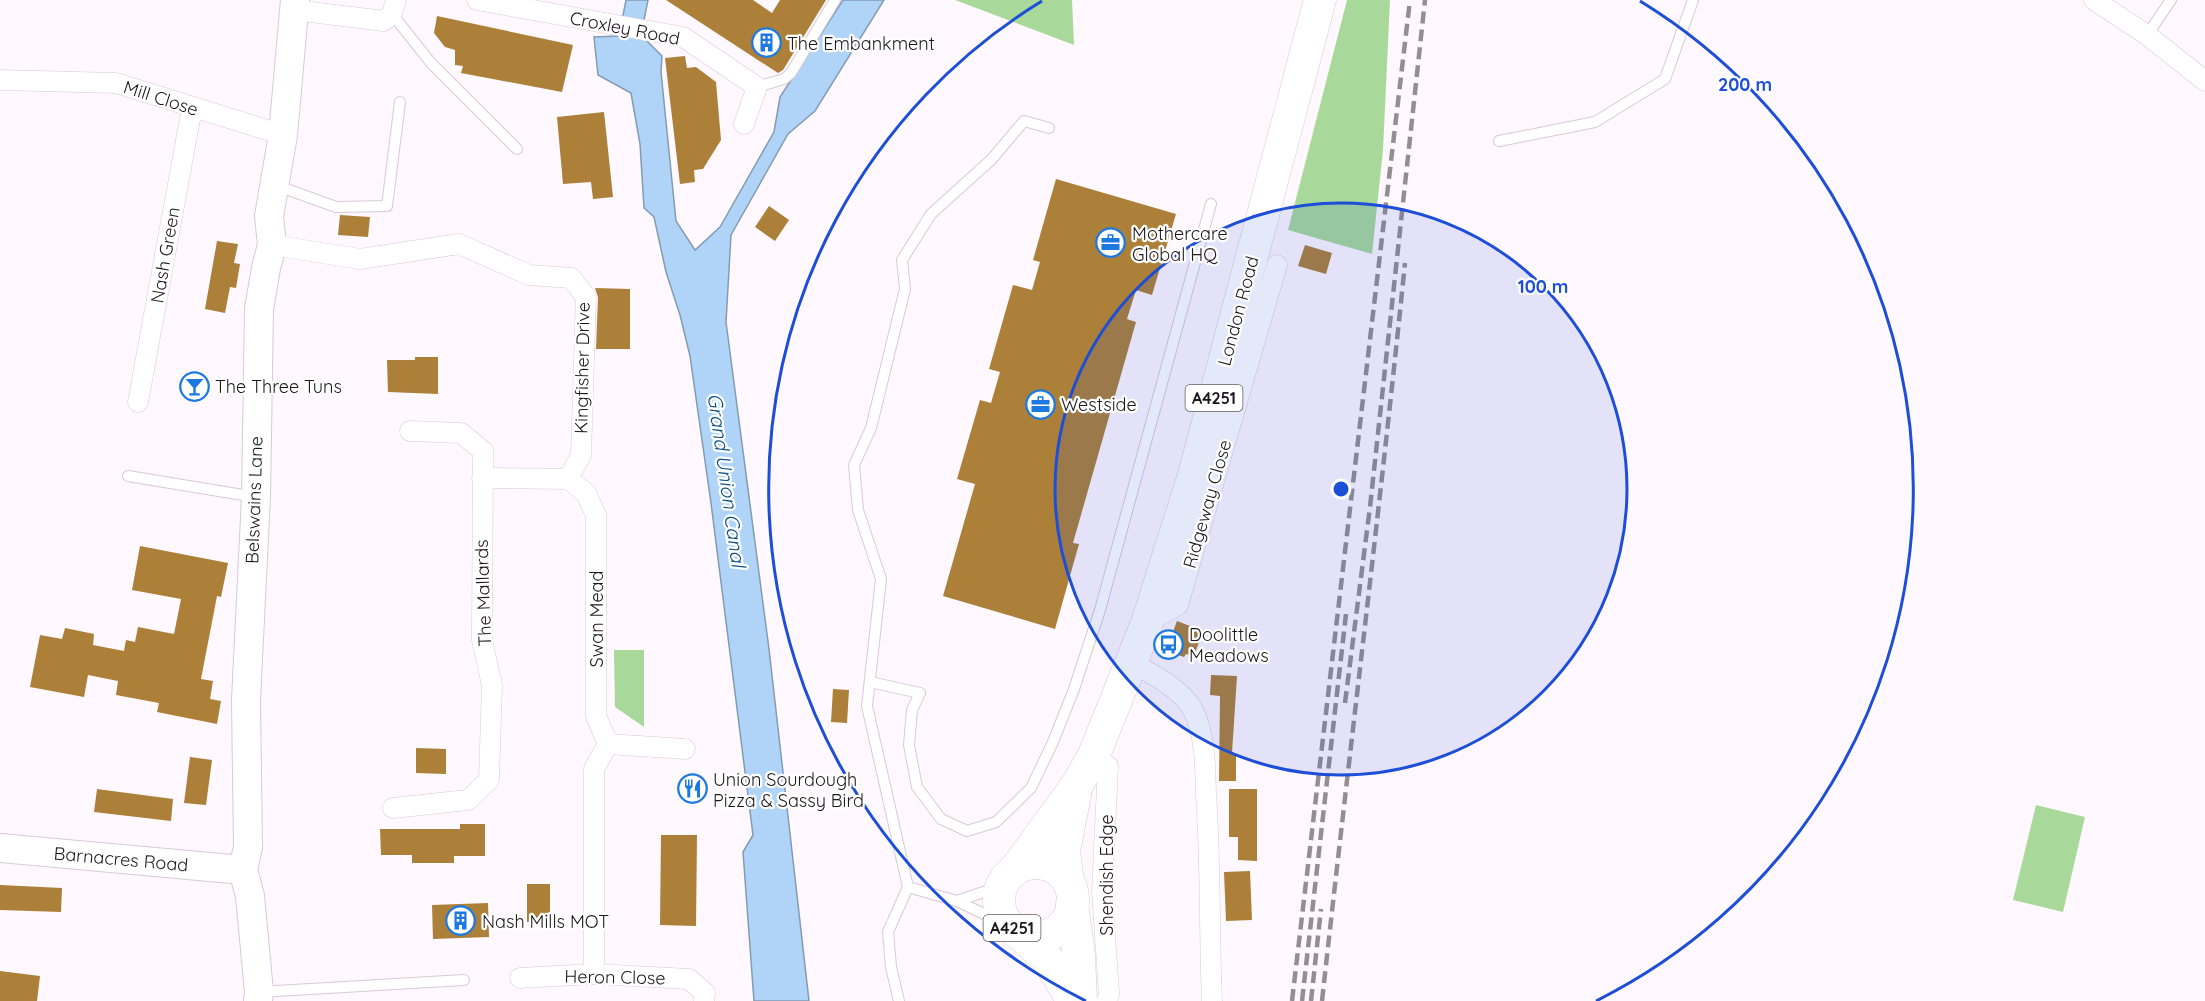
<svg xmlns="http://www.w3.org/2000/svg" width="2205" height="1001" viewBox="0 0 2205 1001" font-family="Quicksand,sans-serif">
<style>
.green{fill:#a8d99a}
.water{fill:#afd4f7;stroke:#839bb5;stroke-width:1.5}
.building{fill:#ac8038}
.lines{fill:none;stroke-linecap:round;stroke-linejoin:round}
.lane-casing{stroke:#d8c9d7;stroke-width:12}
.street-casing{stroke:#d8c9d7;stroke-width:21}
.secondary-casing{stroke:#d8c9d7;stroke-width:30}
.primary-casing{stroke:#d8c9d7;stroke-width:33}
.lane{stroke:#fff;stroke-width:10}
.street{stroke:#fff;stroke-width:20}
.secondary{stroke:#fff;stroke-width:28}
.primary{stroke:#fff;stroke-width:32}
.rail{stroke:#948e93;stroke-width:4.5;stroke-dasharray:12 6;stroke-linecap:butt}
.ring{fill:none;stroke:#1d4ed8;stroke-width:3}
.labels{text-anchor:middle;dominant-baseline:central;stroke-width:4.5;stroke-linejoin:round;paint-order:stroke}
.shield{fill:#fff;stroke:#605d5f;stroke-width:1.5}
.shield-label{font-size:16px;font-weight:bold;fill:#1c171b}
.street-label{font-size:18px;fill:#1c171b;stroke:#fff}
.poi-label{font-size:18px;fill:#1c171b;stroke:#fff;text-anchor:start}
.water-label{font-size:20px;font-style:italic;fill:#0a5085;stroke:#fff}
.centre{fill:#1d4ed8;stroke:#fff;stroke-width:3}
.ring-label{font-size:18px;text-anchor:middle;font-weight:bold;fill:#1d4ed8;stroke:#fff;stroke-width:4.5;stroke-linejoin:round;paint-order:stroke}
</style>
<rect width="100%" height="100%" fill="#fff8fe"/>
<g class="green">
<polygon points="955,0 1072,0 1074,45"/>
<polygon points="1347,0 1390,0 1383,150 1372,254 1288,230"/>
<polygon points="614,650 644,650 644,727 615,707"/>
<polygon points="2036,805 2085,817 2063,912 2013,900"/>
</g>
<polygon class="water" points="626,0 648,0 641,35 662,56 661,72 676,221 695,250 720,227 774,132 780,97 843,0 884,0 815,111 788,134 731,235 726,322 769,649 809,1001 754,1001 743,852 753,835 711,503 690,356 680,315 666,272 654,217 644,208 640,144 631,93 598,75 594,37 619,36"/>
<g class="building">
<polygon points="666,0 753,0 772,13 780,0 826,0 783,70 778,73"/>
<polygon points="437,16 573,45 562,92 461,73 463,66 455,65 455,50 445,47 434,33"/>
<polygon points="685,56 687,68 696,67 716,82 721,140 703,169 694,170 695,182 680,184 665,58"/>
<polygon points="604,112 613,197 593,199 591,182 563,184 557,117"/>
<polygon points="1056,179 1176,214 1152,295 1136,290 1127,319 1136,322 1073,543 1079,544 1055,629 943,596 975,484 957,479 980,400 991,403 1000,372 989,369 1013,285 1032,290 1040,262 1033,260"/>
<polygon points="769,206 789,220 775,241 755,227"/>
<polygon points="340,215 370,217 368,237 338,235"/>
<polygon points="217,241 238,244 234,263 240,264 236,288 230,287 225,313 205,309"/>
<polygon points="1305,245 1332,253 1326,274 1298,266"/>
<polygon points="595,288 630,289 630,349 596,349 598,297"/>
<polygon points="415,357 438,357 438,394 388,392 387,360 415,360"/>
<polygon points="140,546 228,563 221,597 217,596 201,679 213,681 210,699 221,701 217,724 157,712 159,703 116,695 118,681 88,675 84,697 30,687 40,635 62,639 65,628 94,634 93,645 124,651 126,640 135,642 138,627 174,634 181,599 132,590"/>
<polygon points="1177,621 1203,631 1194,656 1186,654 1184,657 1166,651"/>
<polygon points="1211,675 1237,676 1232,753 1236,753 1236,781 1219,781 1220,696 1210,695"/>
<polygon points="833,689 849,690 847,723 831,722"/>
<polygon points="416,748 446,749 446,774 416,773"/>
<polygon points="190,757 212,760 206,805 184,803"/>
<polygon points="97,789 173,799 171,821 94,812"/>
<polygon points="1229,789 1257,789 1257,861 1238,860 1238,837 1229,837"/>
<polygon points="460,824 485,824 485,856 454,856 454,863 412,863 412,855 381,855 380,829 460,829"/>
<polygon points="661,835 697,835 696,926 660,925"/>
<polygon points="1250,871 1252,920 1226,921 1224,872"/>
<rect x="527" y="884" width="23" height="38"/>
<polygon points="0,885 62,888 61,912 0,910"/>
<polygon points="488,903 489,937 433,939 432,905"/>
<polygon points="0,971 40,976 37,1001 0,1001"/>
</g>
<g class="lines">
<defs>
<g id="lane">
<polyline points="392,14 431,63 517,149"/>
<polyline points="2147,35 2171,0"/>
<polyline points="757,87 784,79 791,73 835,0"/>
<polyline points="1499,141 1595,122 1665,79 1693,0"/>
<polyline points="275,185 336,207 387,206 400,102"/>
<polyline points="128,476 255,497"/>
<polyline points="870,682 920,693 912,710 909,745 917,787 941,819 967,831 996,822 1031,788 1053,742 1074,689 1100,610 1211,204"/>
<polyline points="957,901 1001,886"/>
<polyline points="1009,926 957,901 908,887 867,706 881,579 858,510 854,465 871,428 905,289 902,260 931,214 991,160 1024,121 1049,128"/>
<polyline points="259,992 464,980"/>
<polyline points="899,1001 891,967 888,932 908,887"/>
</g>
<g id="street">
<polyline points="477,0 683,37 757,87 744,124"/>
<polyline points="2094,0 2147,35 2205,81"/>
<polyline points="294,10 384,21 392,14 396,0"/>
<polyline points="0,80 116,83 283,135"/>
<polyline points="272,245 360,259 459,244 529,275 571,278 586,297 581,455 568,479"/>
<polyline points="138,402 192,108"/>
<polyline points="482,478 568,479 586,493 596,515 596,716 608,744 594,769 594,974"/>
<polyline points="1147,623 1178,605 1277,265"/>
<path d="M1132,663C1151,673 1183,690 1193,710C1206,736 1205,767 1206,795C1211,864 1209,932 1212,1001"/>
<polyline points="608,744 685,749"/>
<polyline points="1094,755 1108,766 1102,892 1109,994 1107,1001"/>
<polyline points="393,808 468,800 489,780 492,685 482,640 483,451 461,433 410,431"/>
<polyline points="520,978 594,974 689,979 705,993 704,1001"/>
</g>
<g id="secondary">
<polyline points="0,848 243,870"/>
<polyline points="258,1001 259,992 250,896 243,870 248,847 246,700 256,497 259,309 266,268 272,245 269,216 283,135 295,0"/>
</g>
<g id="primary">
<circle cx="1036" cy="900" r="37"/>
<polyline points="1015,870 1077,785 1094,755 1147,623 1194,475 1320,0"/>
<polyline points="1068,882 1064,851 1075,795"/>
<polyline points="1072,904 1079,956 1081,1001"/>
<polyline points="1020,934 1049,961 1073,1001"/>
</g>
</defs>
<use href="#lane" class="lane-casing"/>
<use href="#street" class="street-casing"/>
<use href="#secondary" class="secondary-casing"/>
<use href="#primary" class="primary-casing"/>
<use href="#lane" class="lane"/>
<use href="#street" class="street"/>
<use href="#secondary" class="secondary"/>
<use href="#primary" class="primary"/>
<g class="rail">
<polyline points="1345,703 1370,507 1425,0"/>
<polyline points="1292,1001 1410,0"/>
<polyline points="1302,1001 1346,614"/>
<polyline points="1311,1001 1321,909"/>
<path d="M1322,1001C1349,755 1380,509 1405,263"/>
</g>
</g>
<circle cx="1341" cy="489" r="286" fill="#1d4ed8" fill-opacity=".12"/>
<g class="ring">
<circle cx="1341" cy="489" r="286"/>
<path d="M1086 1001A572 572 0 0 1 1042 1M1640 1A572 572 0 0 1 1596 1001"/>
</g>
<defs>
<symbol id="building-ring" viewBox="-11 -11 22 22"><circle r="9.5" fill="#fff" stroke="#1d79e2" stroke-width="1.5"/><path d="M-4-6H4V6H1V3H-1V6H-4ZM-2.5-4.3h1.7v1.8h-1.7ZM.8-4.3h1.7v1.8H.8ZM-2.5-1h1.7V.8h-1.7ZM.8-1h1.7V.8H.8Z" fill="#1d79e2"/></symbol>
<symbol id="office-ring" viewBox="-11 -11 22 22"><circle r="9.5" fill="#fff" stroke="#1d79e2" stroke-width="1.5"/><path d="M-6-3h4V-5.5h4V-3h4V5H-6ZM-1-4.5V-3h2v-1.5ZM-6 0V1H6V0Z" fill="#1d79e2"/></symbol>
<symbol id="bar-ring" viewBox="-11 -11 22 22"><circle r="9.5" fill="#fff" stroke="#1d79e2" stroke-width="1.5"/><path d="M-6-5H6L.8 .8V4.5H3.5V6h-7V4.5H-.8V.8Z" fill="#1d79e2"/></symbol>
<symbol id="bus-ring" viewBox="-11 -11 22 22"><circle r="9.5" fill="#fff" stroke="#1d79e2" stroke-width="1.5"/><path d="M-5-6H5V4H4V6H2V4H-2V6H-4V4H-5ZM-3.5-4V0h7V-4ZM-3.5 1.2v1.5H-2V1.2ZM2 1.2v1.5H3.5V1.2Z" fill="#1d79e2"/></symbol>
<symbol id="restaurant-ring" viewBox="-11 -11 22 22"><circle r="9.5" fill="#fff" stroke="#1d79e2" stroke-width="1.5"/><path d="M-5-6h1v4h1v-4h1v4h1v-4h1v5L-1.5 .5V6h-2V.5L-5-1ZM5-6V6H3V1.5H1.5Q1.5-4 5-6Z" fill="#1d79e2"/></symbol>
</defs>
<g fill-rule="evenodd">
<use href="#building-ring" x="750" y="26" width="33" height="33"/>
<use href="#office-ring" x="1094" y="226" width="33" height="33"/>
<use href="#bar-ring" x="178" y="370" width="33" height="33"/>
<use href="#office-ring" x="1024" y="388" width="33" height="33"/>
<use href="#bus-ring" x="1152" y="628" width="33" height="33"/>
<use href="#restaurant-ring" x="676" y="772" width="33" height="33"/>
<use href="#building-ring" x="444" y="904" width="33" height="33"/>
</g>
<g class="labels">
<g class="shield">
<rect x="1185.5" y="385" width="57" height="26" rx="4.5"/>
<rect x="983.5" y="915" width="57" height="26" rx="4.5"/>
</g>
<g class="shield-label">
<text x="1214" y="398">A4251</text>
<text x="1012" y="928">A4251</text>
</g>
<g class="street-label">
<text transform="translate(625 28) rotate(11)">Croxley Road</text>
<text transform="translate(161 98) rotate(18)">Mill Close</text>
<text transform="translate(165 255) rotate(-80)">Nash Green</text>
<text transform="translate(1238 311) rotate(-75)">London Road</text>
<text transform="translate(582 368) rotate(-89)">Kingfisher Drive</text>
<text transform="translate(254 500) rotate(-88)">Belswains Lane</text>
<text transform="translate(1207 504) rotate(-74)">Ridgeway Close</text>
<text transform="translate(483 593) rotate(-92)">The Mallards</text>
<text transform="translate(596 619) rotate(-90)">Swan Mead</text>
<text transform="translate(121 859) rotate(5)">Barnacres Road</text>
<text transform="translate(1106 875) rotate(-90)">Shendish Edge</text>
<text transform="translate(615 977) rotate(1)">Heron Close</text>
</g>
<g class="poi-label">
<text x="787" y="43">The Embankment</text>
<text x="1132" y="233">Mothercare<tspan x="1132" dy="21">Global HQ</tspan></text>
<text x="215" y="386">The Three Tuns</text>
<text x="1061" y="404">Westside</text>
<text x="1189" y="634">Doolittle<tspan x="1189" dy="21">Meadows</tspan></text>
<text x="713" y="779">Union Sourdough<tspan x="713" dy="21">Pizza &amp; Sassy Bird</tspan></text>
<text x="482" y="921">Nash Mills MOT</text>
</g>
<g class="water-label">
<text transform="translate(727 480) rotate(82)">Grand Union Canal</text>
</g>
</g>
<circle cx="1341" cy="489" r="9" class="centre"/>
<g class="ring-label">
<text x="1745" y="91">200 m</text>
<text x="1543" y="293">100 m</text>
</g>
</svg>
